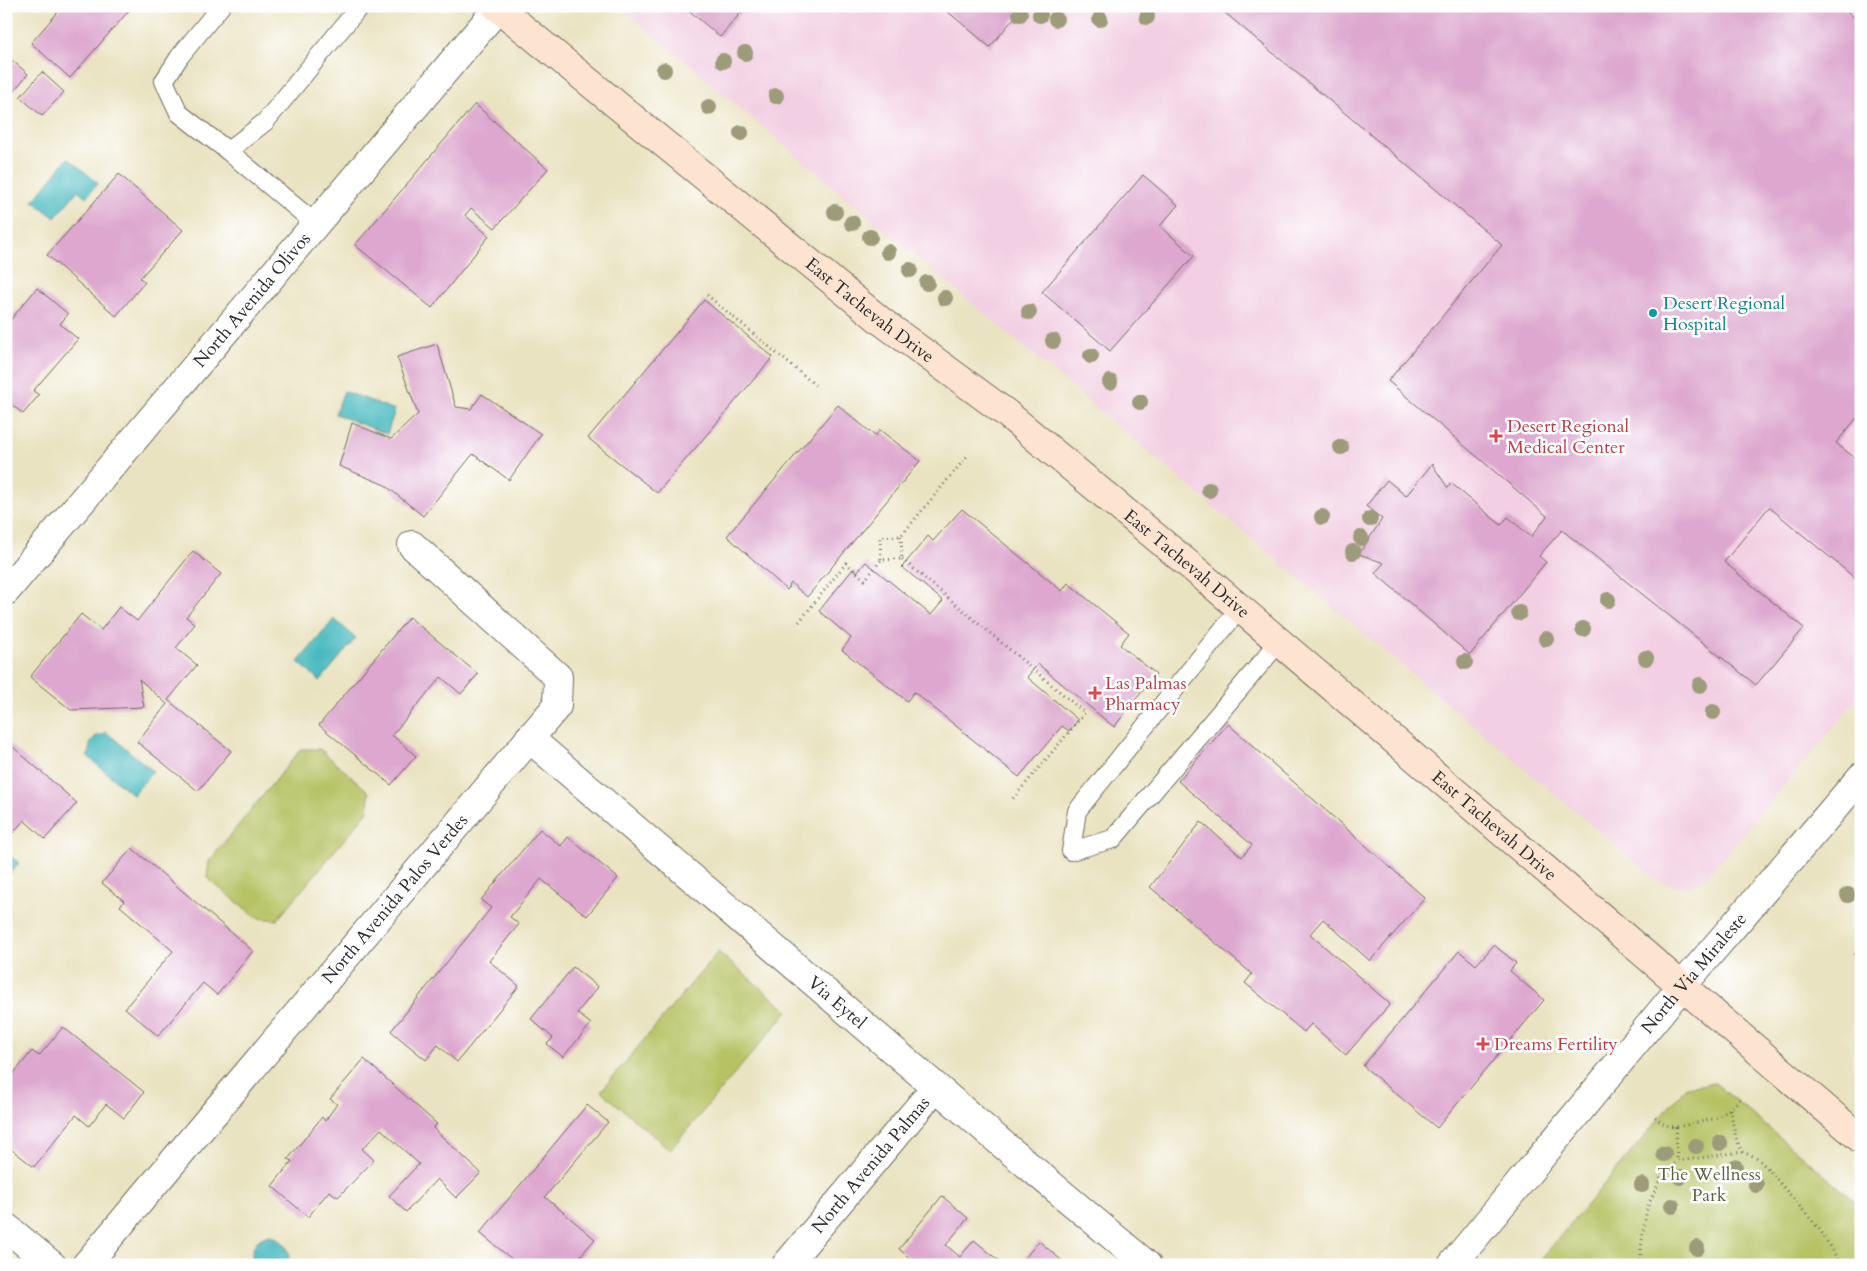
<svg xmlns="http://www.w3.org/2000/svg" width="1867" height="1271" viewBox="0 0 1867 1271" font-family="Cardo,serif">
<style>
.built{fill:#f2cfe2}
.green{fill:#b6c264;stroke:#707648}
.water{fill:#4ababf;stroke:#3a7275}
.building{fill:#dda7cf}
.lines{fill:none;stroke-linecap:round;stroke-linejoin:round}
.lane-casing{stroke:#6e6b60;stroke-width:20}
.street-casing{stroke:#6e6b60;stroke-width:30}
.secondary-casing{stroke:#6e6b60;stroke-width:30}
.path{stroke:#6e6b60;stroke-width:3;stroke-dasharray:1 4;stroke-linecap:butt}
.lane{stroke:#fff;stroke-width:18}
.street{stroke:#fff;stroke-width:28}
.secondary{stroke:#fde4d1;stroke-width:28}
.tree{fill:#9c9b7a}
.culture-dot{fill:#0f9aa8;stroke:#fff;stroke-width:2}
.health-dot{fill:#e0444e;stroke:#fff;stroke-width:2}
.labels{text-anchor:middle;dominant-baseline:central;stroke-width:5;stroke-linejoin:round;paint-order:stroke}
.street-label{font-size:18px;fill:#2b2b2b;stroke:#fff}
.culture-label{font-size:18px;fill:#0d838f;stroke:#fff;text-anchor:start}
.health-label{font-size:18px;fill:#be3a42;stroke:#fff;text-anchor:start}
.park-label{font-size:18px;fill:#5c603f;stroke:#fff}
</style>
<rect width="100%" height="100%" fill="#fff"/>
<filter id="ink" filterUnits="userSpaceOnUse"><feTurbulence type="fractalNoise" baseFrequency=".02" numOctaves="2"/><feDisplacementMap in="SourceGraphic" scale="10" xChannelSelector="R" yChannelSelector="G"/><feConvolveMatrix kernelMatrix="1 2 1 2 8 2 1 2 1" color-interpolation-filters="sRGB"/></filter>
<filter id="wash" filterUnits="userSpaceOnUse"><feTurbulence type="fractalNoise" baseFrequency=".0096" numOctaves="4" result="noise"/><feDisplacementMap in="SourceGraphic" scale="20" xChannelSelector="R" yChannelSelector="G"/><feGaussianBlur stdDeviation="1.12" result="paint"/><feColorMatrix in="noise" values="0 0 0 0 0 0 0 0 0 0 0 0 0 0 0 0 0 1.4 0 .05"/><feComposite in="paint" operator="in"/></filter>
<g filter="url(#wash)">
<rect width="100%" height="100%" fill="#eae3c1"/>
<polygon class="built" points="619,6 1861,6 1861,695 1708,875 1687,888 1659,882"/>
<g class="green">
<polygon points="301,749 320,749 369,792 368,811 277,920 257,918 207,878 209,861"/>
<polygon points="718,952 788,1011 670,1150 601,1091"/>
<polygon points="1715,1083 1861,1206 1861,1265 1536,1265 1686,1087"/>
</g>
<g class="water">
<polygon points="68,158 98,183 86,197 78,190 55,218 33,201"/>
<polygon points="344,391 395,410 387,434 335,414"/>
<polygon points="334,619 356,638 320,681 298,662"/>
<path d="M106,732L153,771L133,795L87,756L90,752C88,744 93,735 102,735Z"/>
<polygon points="6,853 19,863 6,878"/>
<path d="M271,1235C284,1241 293,1250 287,1265H252C251,1248 254,1238 271,1235Z"/>
</g>
<g id="blocks">
<g class="building">
<polygon points="63,6 133,6 70,78 31,43"/>
<polygon points="684,6 742,6 744,9 720,37"/>
<polygon points="941,6 1024,6 990,47"/>
<polygon points="1217,6 1841,6 1861,23 1861,413 1836,443 1861,463 1861,583 1769,507 1724,562 1804,628 1756,685 1562,530 1539,556 1546,562 1470,655 1375,573 1384,563 1359,554 1382,519 1366,506 1387,480 1406,496 1432,464 1448,488 1451,483 1501,525 1508,517 1531,537 1547,516 1388,381 1502,245"/>
<polygon points="6,55 28,74 6,100"/>
<polygon points="42,72 64,92 42,116 20,97"/>
<polygon points="475,104 548,169 495,228 471,208 465,215 489,236 432,308 355,245"/>
<polygon points="119,174 183,230 140,278 145,282 116,316 47,255"/>
<polygon points="1143,175 1178,205 1160,226 1194,256 1110,351 1042,292"/>
<polygon points="37,288 68,314 60,324 78,339 33,391 39,395 23,414 6,400 6,325"/>
<polygon points="704,300 773,357 657,493 588,438"/>
<polygon points="437,344 456,407 471,409 482,394 541,434 509,480 473,454 423,516 385,485 339,466 352,423 391,439 418,414 397,357"/>
<polygon points="838,405 875,436 880,430 920,461 807,597 791,583 787,590 727,536"/>
<polygon points="962,509 1062,591 1068,583 1129,633 1120,645 1156,674 1114,727 1038,664 1027,677 1078,720 1069,731 1062,726 1019,777 914,692 907,701 842,650 851,638 819,611 853,569 857,572 866,562 931,615 943,601 902,567 928,536 933,541"/>
<polygon points="193,551 221,574 186,617 195,624 176,648 197,665 168,700 231,751 198,791 137,742 167,704 139,679 144,707 71,710 30,677 81,614 101,630 119,607 137,621"/>
<polygon points="409,617 478,674 461,694 441,677 392,735 416,756 391,785 319,725"/>
<polygon points="1228,724 1425,898 1370,961 1323,919 1310,934 1390,1004 1346,1055 1311,1024 1304,1032 1245,983 1252,974 1150,887 1201,822 1242,857 1252,845 1178,781"/>
<polygon points="6,741 77,803 45,839 24,820 13,833 6,827"/>
<polygon points="540,829 561,846 568,837 618,878 587,916 541,879 510,917 519,924 489,961 519,986 457,1062 438,1045 426,1060 391,1031 491,908 481,900"/>
<polygon points="132,848 253,951 217,995 203,983 158,1036 125,1008 173,951 120,906 124,901 102,883"/>
<polygon points="1494,945 1516,963 1510,971 1544,1000 1437,1128 1363,1066 1459,951 1476,965"/>
<polygon points="1861,952 1861,976 1860,976 1854,954"/>
<polygon points="573,967 598,987 577,1013 591,1024 563,1057 547,1044 553,1038 531,1019"/>
<polygon points="63,1027 144,1092 124,1118 106,1104 89,1126 76,1115 34,1167 6,1145 6,1083 32,1051 39,1056"/>
<polygon points="364,1059 437,1124 433,1128 481,1173 456,1198 437,1179 406,1212 389,1196 419,1164 381,1129 362,1149 374,1160 338,1197 329,1191 308,1217 272,1186 292,1161 288,1159 322,1117 325,1121 337,1104 330,1099"/>
<polygon points="587,1105 608,1122 545,1197 595,1239 576,1261 581,1265 519,1265 480,1233"/>
<polygon points="942,1196 968,1218 946,1245 960,1257 974,1240 1004,1265 918,1265 899,1249"/>
<polygon points="1039,1241 1067,1265 1019,1265"/>
</g>
</g>
</g>
<g filter="url(#ink)">
<use href="#blocks" fill-opacity="0" stroke="#6e6b60" stroke-width="1"/>
<g class="lines">
<defs>
<g id="lane">
<polyline points="221,6 180,56 164,81 179,113 228,151 265,122 360,6"/>
<polyline points="228,151 316,224"/>
<polyline points="1240,608 1077,811 1071,851 1113,839 1279,642"/>
</g>
<g id="street">
<path id="s1" d="M6,591L498,8"/>
<path id="s2" d="M529,738L1006,1147L1147,1265"/>
<polyline points="6,1227 52,1265"/>
<path id="s3" d="M86,1265L557,706L558,677L412,545"/>
<path id="s4" d="M786,1265L936,1087"/>
<path id="s5" d="M1452,1265L1682,986L1861,777"/>
</g>
<g id="secondary">
<path id="s6" d="M496,6L881,321L1006,413L1193,568L1861,1139"/>
</g>
</defs>
<use href="#lane" class="lane-casing"/>
<use href="#street" class="street-casing"/>
<use href="#secondary" class="secondary-casing"/>
<g class="path">
<polyline points="707,295 815,385"/>
<polyline points="901,536 902,559 881,560 880,537 901,536 968,455"/>
<polyline points="902,559 1085,713 1011,801"/>
<polyline points="799,622 846,563 865,580 881,560"/>
<polyline points="1730,1109 1736,1138 1742,1152"/>
<polyline points="1655,1117 1665,1125 1676,1127 1718,1118 1730,1109 1741,1098"/>
<polyline points="1676,1127 1677,1161"/>
<polyline points="1641,1265 1641,1247 1647,1208 1661,1177 1677,1161 1742,1152 1756,1157 1767,1168 1820,1230 1841,1265"/>
</g>
<use href="#lane" class="lane"/>
<use href="#street" class="street"/>
<use href="#secondary" class="secondary"/>
</g>
<g class="tree">
<circle cx="1020" cy="14" r="8"/>
<circle cx="1040" cy="15" r="8"/>
<circle cx="1147" cy="17" r="8"/>
<circle cx="1056" cy="19" r="8"/>
<circle cx="1100" cy="19" r="8"/>
<circle cx="745" cy="53" r="8"/>
<circle cx="723" cy="61" r="8"/>
<circle cx="664" cy="70" r="8"/>
<circle cx="776" cy="96" r="8"/>
<circle cx="709" cy="107" r="8"/>
<circle cx="741" cy="133" r="8"/>
<circle cx="835" cy="212" r="8"/>
<circle cx="852" cy="223" r="8"/>
<circle cx="870" cy="237" r="8"/>
<circle cx="888" cy="252" r="8"/>
<circle cx="910" cy="270" r="8"/>
<circle cx="927" cy="283" r="8"/>
<circle cx="945" cy="298" r="8"/>
<circle cx="1029" cy="312" r="8"/>
<circle cx="1053" cy="341" r="8"/>
<circle cx="1091" cy="356" r="8"/>
<circle cx="1110" cy="382" r="8"/>
<circle cx="1140" cy="402" r="8"/>
<circle cx="1341" cy="447" r="8"/>
<circle cx="1209" cy="490" r="8"/>
<circle cx="1322" cy="517" r="8"/>
<circle cx="1370" cy="519" r="8"/>
<circle cx="1361" cy="538" r="8"/>
<circle cx="1353" cy="552" r="8"/>
<circle cx="1608" cy="600" r="8"/>
<circle cx="1519" cy="613" r="8"/>
<circle cx="1583" cy="629" r="8"/>
<circle cx="1546" cy="639" r="8"/>
<circle cx="1646" cy="658" r="8"/>
<circle cx="1465" cy="662" r="8"/>
<circle cx="1700" cy="685" r="8"/>
<circle cx="1713" cy="712" r="8"/>
<circle cx="1848" cy="895" r="8"/>
<circle cx="1720" cy="1143" r="8"/>
<circle cx="1696" cy="1146" r="8"/>
<circle cx="1664" cy="1154" r="8"/>
<circle cx="1735" cy="1167" r="8"/>
<circle cx="1680" cy="1177" r="8"/>
<circle cx="1642" cy="1185" r="8"/>
<circle cx="1756" cy="1185" r="8"/>
<circle cx="1672" cy="1206" r="8"/>
<circle cx="1697" cy="1248" r="8"/>
</g>
</g>
<circle class="culture-dot" cx="1653" cy="313" r="5"/>
<g class="health-dot">
<path d="M1493.5 428.5h5v5h5v5h-5v5h-5v-5h-5v-5h5z"/>
<path d="M1092.5 685.5h5v5h5v5h-5v5h-5v-5h-5v-5h5z"/>
<path d="M1480.5 1036.5h5v5h5v5h-5v5h-5v-5h-5v-5h5z"/>
</g>
<g class="labels">
<g class="street-label">
<text stroke="none"><textPath href="#s1" startOffset="381">North Avenida Olivos</textPath></text>
<text stroke="none"><textPath href="#s6" startOffset="482">East Tachevah Drive</textPath></text>
<text stroke="none"><textPath href="#s6" startOffset="888">East Tachevah Drive</textPath></text>
<text stroke="none"><textPath href="#s6" startOffset="1292">East Tachevah Drive</textPath></text>
<text stroke="none"><textPath href="#s3" startOffset="479">North Avenida Palos Verdes</textPath></text>
<text stroke="none"><textPath href="#s5" startOffset="379">North Via Miraleste</textPath></text>
<text stroke="none"><textPath href="#s2" startOffset="406">Via Eytel</textPath></text>
<text stroke="none"><textPath href="#s4" startOffset="131">North Avenida Palmas</textPath></text>
</g>
<g class="culture-label">
<text x="1663" y="303">Desert Regional<tspan x="1663" dy="21">Hospital</tspan></text>
</g>
<g class="health-label">
<text x="1507" y="426">Desert Regional<tspan x="1507" dy="21">Medical Center</tspan></text>
<text x="1105" y="683">Las Palmas<tspan x="1105" dy="21">Pharmacy</tspan></text>
<text x="1494" y="1044">Dreams Fertility</text>
</g>
<g class="park-label">
<text x="1709" y="1174">The Wellness<tspan x="1709" dy="21">Park</tspan></text>
</g>
</g>
<rect width="1867" height="1271" fill="none" stroke="#fff" stroke-width="25"/>
</svg>
